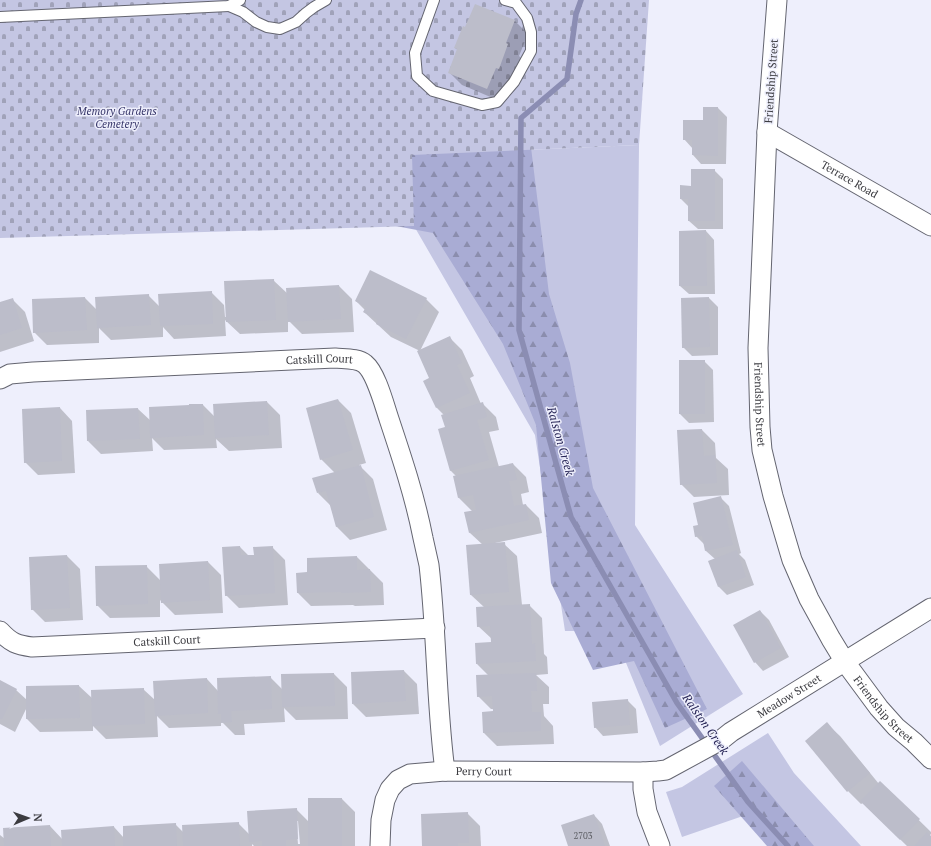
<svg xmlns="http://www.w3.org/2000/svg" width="931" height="846" viewBox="0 0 931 846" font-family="'PT Serif',serif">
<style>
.green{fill:#c4c6e3}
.forest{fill:url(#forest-firs)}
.cemetery{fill:url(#cemetery-stones)}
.shadow{fill:#0003;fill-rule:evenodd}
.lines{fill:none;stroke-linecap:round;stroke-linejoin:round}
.stream{stroke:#8b8db3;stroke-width:5.5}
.building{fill:#bcbdca}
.lane-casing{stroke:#646570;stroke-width:12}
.street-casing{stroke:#646570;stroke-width:21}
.lane{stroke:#fff;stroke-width:10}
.street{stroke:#fff;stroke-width:19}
.labels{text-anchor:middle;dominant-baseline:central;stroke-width:3;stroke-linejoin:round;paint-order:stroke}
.number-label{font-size:9px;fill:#5b5c62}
.street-label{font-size:11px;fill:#3b3b40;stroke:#eeeffc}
.park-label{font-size:11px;font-style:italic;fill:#38376b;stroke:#eeeffc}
.water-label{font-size:12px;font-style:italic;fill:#282657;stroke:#eeeffc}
</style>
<defs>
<pattern id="forest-firs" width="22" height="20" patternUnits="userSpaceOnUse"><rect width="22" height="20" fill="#a9acd4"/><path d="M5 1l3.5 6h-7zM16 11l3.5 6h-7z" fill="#8b8dad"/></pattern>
<pattern id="cemetery-stones" width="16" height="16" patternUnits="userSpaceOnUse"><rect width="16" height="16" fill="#c4c6e3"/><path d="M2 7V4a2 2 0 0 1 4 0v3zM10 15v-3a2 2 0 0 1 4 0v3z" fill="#a0a2b9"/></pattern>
</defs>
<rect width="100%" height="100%" fill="#eeeffc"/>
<g class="green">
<polygon points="639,145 635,525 743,694 660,746 613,631 565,631 535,435 414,226 412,155"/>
<polygon points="768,733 794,773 861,846 768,846 743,816 682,837 666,792 682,787"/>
</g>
<g class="forest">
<polygon points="529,131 549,294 570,363 593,488 707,709 665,728 634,661 593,670 551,583 536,425 503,344 433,233 369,221 390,160 442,140"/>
<polygon points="742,761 814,846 767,846 714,786"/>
</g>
<polygon class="cemetery" points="0,0 649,0 639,145 412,155 414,226 0,238"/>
<g class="shadow">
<polygon points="515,21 528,34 519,56 521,58 512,81 509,80 500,101 462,85 449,72 458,50 455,48"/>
<polygon points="718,108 727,117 726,164 701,164 693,155 693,149 684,139"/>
<polygon points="714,170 723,179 723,229 698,229 689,221 689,207 681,199 692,187"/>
<polygon points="706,231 714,240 715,294 689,294 680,286"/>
<polygon points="273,280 288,294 339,286 352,299 354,332 302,334 288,320 288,332 240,334 225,320 226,336 174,339 163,327 163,337 111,340 99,328 99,343 47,345 34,332 85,298 97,310 148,295 160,307 211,292 224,305 225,317 227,317"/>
<polygon points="709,298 718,307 718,355 692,356 683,347"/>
<polygon points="12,299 25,312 34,341 0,352 0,303"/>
<polygon points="426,299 439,312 420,351 449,337 462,350 474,376 470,378 481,404 483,404 496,417 499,430 489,432 499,467 513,464 526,477 529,492 521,494 523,505 526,505 539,518 542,533 495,543 504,544 517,556 522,605 529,605 542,618 544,654 547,657 548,674 536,675 549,687 549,704 543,704 544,716 553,726 554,744 497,746 484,733 494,712 494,709 491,709 478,696 488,675 477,664 492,643 492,639 478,626 484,607 471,595 483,545 470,533 472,511 459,498 457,477 451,471 444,415 437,408 430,379 418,350 391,337 364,312 365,310 356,301"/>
<polygon points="704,361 713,370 714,422 689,423 680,414"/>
<polygon points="338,400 351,413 366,463 359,465 373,479 387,530 350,540 337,527 332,505 331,506 318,493 335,473 321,459"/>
<polygon points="267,402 280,415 282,448 229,451 216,439 217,448 164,450 152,438 153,451 101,454 88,441 138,409 151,421 203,405 214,416"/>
<polygon points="60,408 72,421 75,473 38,475 25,462"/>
<polygon points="702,430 715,443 716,458 728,469 729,495 694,497 681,484"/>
<polygon points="720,497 729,506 741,553 739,554 745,560 754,585 727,595 719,587 715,559 706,551 705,545 696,536 700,526"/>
<polygon points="240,547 249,556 255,556 272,547 285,560 288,605 239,608 226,595"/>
<polygon points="67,556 80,569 83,620 45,622 32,609"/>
<polygon points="357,557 383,583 384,605 355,606 353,605 311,606 298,593 297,574 308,573"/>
<polygon points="208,562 221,575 223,613 175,615 160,600 160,617 110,618 97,605 146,566 160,580"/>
<polygon points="760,611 769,620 789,657 763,671 755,662"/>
<polygon points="404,671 417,684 419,714 366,717 353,704"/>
<polygon points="334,674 347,687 348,719 296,720 284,708 285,722 244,724 245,735 235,735 221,721 221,726 169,728 157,716 158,737 106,739 93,726 93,731 40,732 27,719 27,707 15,732 0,724 0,681 16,690 27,700 27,687 79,686 92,698 143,689 155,700 207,679 218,691 270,677 282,689"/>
<polygon points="627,700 636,709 638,733 603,736 595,727"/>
<polygon points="827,724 840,736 879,784 880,782 931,832 931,834 929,836 931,837 931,846 907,846 863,803 861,804 848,791 806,741"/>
<path d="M342,799L355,812V846H254L252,844V846H0V835L5,839L50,826L63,840L114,827L124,838L175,824L183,832L238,823L249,834L296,809L309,822ZM296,821H298L300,844H298Z"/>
<polygon points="467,813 480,826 481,846 423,846"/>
<polygon points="594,815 602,824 610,846 569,846"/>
</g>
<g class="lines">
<polyline class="stream" points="581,0 576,14 567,79 521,118 519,330 571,517 677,703 748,802 788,846"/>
</g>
<g class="building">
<polygon points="475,4 515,20 506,43 508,44 499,69 496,68 487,89 448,73 457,49 454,48 463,26 465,27"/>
<polygon points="703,107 718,107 718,156 692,155 692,140 683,140 683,120 703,120"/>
<polygon points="691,169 715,169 715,221 688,221 688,199 680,199 680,185 691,186"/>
<polygon points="706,230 707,286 679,286 679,231"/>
<polygon points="370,270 427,298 406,339 376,324 378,320 363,312 366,307 355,301"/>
<polygon points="274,279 276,320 226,322 224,281"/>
<polygon points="339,285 341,319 288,322 286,288"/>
<polygon points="212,291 213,324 160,326 158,294"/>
<polygon points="149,294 151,325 97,328 95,297"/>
<polygon points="85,297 87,330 33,333 32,299"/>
<polygon points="709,297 710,347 682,348 681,298"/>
<polygon points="13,298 22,328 0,335 0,302"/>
<polygon points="450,336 462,363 457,365 470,393 436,408 423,381 429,378 417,351"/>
<rect x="679" y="360" width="26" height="54"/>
<polygon points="338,399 353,450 320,460 306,408"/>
<polygon points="267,401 269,435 215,438 213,404"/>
<polygon points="483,402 487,417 477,420 489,460 450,471 438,429 445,427 441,415"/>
<polygon points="189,404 203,404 204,435 150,438 149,407 189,405"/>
<polygon points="60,407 62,461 24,463 22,409"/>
<polygon points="138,408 140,439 87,441 86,410"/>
<polygon points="702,429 704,456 715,455 717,483 680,485 677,430"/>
<polygon points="513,463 517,480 509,481 514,506 526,504 529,520 469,533 464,512 476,510 473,495 458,498 453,476"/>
<polygon points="361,465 374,517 336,527 326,491 317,493 312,478"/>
<polygon points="721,496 733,545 705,551 702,536 695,537 693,526 698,525 693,503"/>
<polygon points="505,542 509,592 470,595 466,545"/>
<polygon points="240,546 241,555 254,555 253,547 273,546 275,593 225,596 222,547"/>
<polygon points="737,550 746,577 718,587 708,561"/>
<polygon points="67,555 70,608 31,610 29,557"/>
<polygon points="357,556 357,570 370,569 371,592 341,593 341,592 297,593 296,573 307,572 307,558"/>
<polygon points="208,561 210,600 161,603 159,564"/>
<polygon points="147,565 148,604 96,606 95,566"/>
<polygon points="530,604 532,644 535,643 536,661 476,664 475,643 491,642 490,626 477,627 476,607"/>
<polygon points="760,610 781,648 754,663 733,625"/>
<polygon points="404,670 406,701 352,704 351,672"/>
<polygon points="334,673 335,706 282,707 281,674"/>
<polygon points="536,673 537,691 531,691 532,712 541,712 541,731 483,733 482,712 493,711 492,696 477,697 476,675"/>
<polygon points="271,676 272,709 231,711 232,722 221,723 221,714 218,714 217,678"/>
<polygon points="207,678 208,713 155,716 153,681"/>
<polygon points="0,680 17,689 2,719 0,719"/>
<polygon points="79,685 80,718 26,719 26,686"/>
<polygon points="144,688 145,724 92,726 91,690"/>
<polygon points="628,699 630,725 594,728 592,702"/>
<polygon points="827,722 870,773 847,792 805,741"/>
<polygon points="880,781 920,819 900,840 860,801"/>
<rect x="308" y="798" width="34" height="48"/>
<polygon points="297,808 298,839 286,840 286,846 262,846 262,841 249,842 247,811"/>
<polygon points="468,812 469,843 458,843 458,846 422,846 421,814"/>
<polygon points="594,814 605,846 568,846 561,825"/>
<polygon points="239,822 240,846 183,846 182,825"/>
<polygon points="176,823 177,846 123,846 123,826"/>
<polygon points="50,825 51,846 4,846 3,828"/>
<polygon points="114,826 115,846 62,846 61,830"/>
<polygon points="927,832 931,836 931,846 914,846"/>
</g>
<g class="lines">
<defs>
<g id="lane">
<polyline points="434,0 415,53 417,76 433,91 482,105 497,102 514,82 531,51 531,32 527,18 516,3 505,0"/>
<polyline points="229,6 243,12 256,22 267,27 280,29 296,22 306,13 314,7 326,0"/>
<polyline points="0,17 229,6 240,0"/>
</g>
<g id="street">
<path id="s1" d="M777,0L767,132L758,348L760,427L762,450L773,496L792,560L809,599L831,639L845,662L879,708L896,727L914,742L931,759"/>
<path id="s2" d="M767,132L931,226"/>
<path id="s3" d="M0,379L10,374L33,372L335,358C344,359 358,358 365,364C376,373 384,404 389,419C402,458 415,497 423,538C425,547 427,556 429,565C437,634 436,703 445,771"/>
<path id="s4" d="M0,631C11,643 17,645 32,647L435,628"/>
<polyline points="643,772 643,789 647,812 660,846"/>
<path id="s5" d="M380,846L381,820L385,800L390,789L398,780L410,774L445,771L643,772L658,771L666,770L721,740L731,732L931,608"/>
</g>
</defs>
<use href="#lane" class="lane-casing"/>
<use href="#street" class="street-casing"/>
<use href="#lane" class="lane"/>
<use href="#street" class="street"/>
</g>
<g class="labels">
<g class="number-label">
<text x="583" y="836">2703</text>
</g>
<g class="street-label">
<text transform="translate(771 81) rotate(-86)">Friendship Street</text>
<text stroke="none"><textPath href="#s2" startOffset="95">Terrace Road</textPath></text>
<text stroke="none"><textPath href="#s3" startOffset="321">Catskill Court</textPath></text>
<text stroke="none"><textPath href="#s1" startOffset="405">Friendship Street</textPath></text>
<text stroke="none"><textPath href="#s4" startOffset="172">Catskill Court</textPath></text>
<text stroke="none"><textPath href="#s5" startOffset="484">Meadow Street</textPath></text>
<text stroke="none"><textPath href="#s1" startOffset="741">Friendship Street</textPath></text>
<text stroke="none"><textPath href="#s5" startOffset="158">Perry Court</textPath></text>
</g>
<g class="park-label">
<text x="117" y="111">Memory Gardens<tspan x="117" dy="13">Cemetery</tspan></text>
</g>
<g class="water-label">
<text transform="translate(561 441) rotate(74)">Ralston Creek</text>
<text transform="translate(706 724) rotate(55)">Ralston Creek</text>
</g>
</g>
<g transform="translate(28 818) rotate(88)" stroke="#eeeffc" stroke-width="3" paint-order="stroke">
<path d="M0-3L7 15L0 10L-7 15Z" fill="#3b3b40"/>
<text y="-6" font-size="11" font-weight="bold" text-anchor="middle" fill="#3b3b40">N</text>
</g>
</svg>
